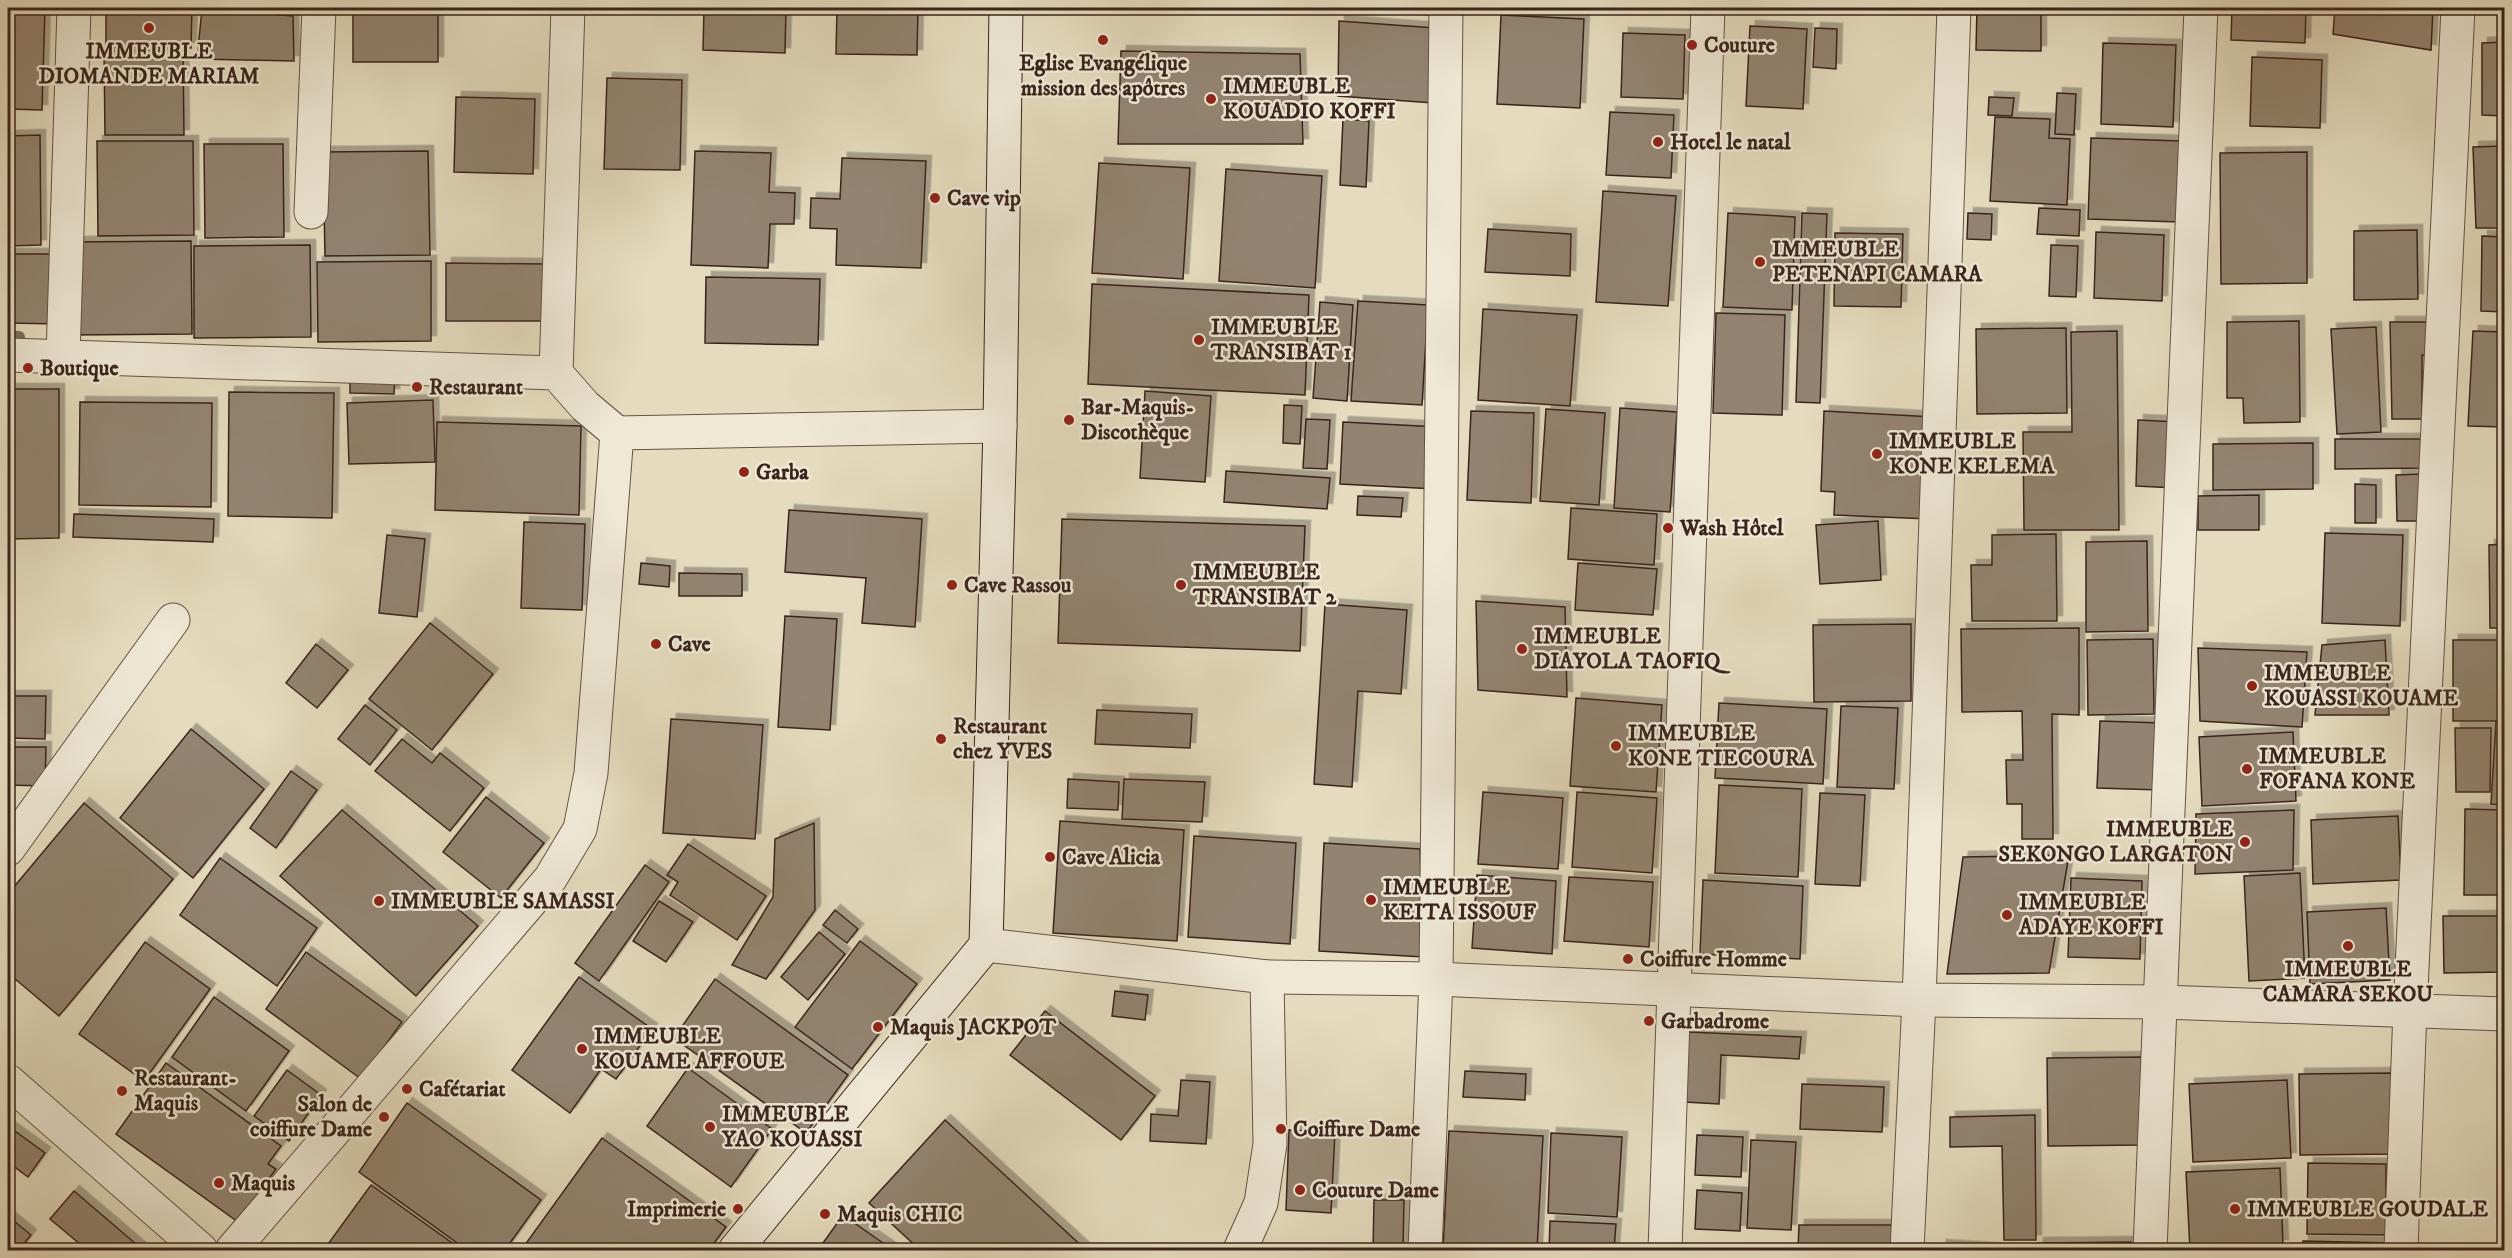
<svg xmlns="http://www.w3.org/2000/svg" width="2512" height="1258" viewBox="0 0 2512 1258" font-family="'IM FELL DW Pica',serif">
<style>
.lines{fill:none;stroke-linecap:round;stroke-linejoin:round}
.stream{stroke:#7e6d5d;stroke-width:12}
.building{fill:#938471;stroke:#3a241c;stroke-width:1.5;filter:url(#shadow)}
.street-casing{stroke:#655245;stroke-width:35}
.secondary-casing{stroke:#3a241c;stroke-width:35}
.street{stroke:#eee8d5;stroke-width:33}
.secondary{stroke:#eee8d5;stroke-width:33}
.poi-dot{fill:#8f2418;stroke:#eee8d5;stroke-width:2}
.labels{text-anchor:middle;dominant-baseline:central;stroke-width:5;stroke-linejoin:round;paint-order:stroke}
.poi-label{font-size:22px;font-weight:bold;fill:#3a241c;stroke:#eee8d5;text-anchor:start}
</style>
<defs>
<filter id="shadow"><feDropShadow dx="5.5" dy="-5.5" stdDeviation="0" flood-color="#0004"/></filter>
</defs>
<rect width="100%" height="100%" fill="#e5dcbf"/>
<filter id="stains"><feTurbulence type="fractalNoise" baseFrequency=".00333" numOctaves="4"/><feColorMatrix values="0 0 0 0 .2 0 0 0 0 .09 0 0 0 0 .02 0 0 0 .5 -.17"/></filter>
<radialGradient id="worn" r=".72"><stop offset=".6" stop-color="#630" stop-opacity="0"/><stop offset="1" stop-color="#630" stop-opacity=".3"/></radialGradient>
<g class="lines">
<polyline class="stream" points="8,337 19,337"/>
</g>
<g class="building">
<polygon points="8,8 45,8 42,110 8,109"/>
<polygon points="106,8 192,8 191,48 106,48"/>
<rect x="353" y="8" width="85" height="54"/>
<polygon points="704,8 786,8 785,53 703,50"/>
<polygon points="837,8 918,8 917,55 836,54"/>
<polygon points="1381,8 1439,8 1439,15 1381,13"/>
<polygon points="1977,8 2041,8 2041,51 1976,50"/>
<polygon points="2232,8 2306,8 2305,43 2231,40"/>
<polygon points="2335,8 2433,8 2431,50 2333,34"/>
<polygon points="202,9 293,16 294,61 197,59"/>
<polygon points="1501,15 1584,19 1580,108 1497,104"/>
<polygon points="1339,21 1435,28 1433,103 1338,96"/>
<polygon points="1750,26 1807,29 1803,109 1746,106"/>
<polygon points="1815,28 1837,29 1836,69 1813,67"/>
<polygon points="1623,33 1685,35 1683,99 1621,97"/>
<polygon points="2504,42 2504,116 2482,115 2482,43"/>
<polygon points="2103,43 2176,45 2173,127 2101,124"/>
<polygon points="183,50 184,135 105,135 104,51"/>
<polygon points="1121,51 1300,54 1303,144 1118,144"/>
<polygon points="2252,57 2322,60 2320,128 2250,126"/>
<polygon points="607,78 682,80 680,170 604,169"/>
<polygon points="2057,93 2076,94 2074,135 2055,134"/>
<polygon points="456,97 535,99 533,174 454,172"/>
<polygon points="1989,97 2014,98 2012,116 1988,115"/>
<polygon points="1610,112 1674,115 1671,178 1606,175"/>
<polygon points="1995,117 2050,119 2049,138 2070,139 2067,205 1990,201"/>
<polygon points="1343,119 1369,121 1366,187 1340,185"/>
<polygon points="40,135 41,245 8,246 8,136"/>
<polygon points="2091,138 2182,141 2179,222 2088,219"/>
<polygon points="97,141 193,141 194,235 98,236"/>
<polygon points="204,144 283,144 284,237 205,238"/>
<polygon points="2504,146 2504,228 2476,228 2473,147"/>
<polygon points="428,151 430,255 325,256 323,152"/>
<polygon points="695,151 771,153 769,192 795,193 794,224 770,224 768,268 691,265"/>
<polygon points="2307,152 2307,283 2221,284 2220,153"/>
<polygon points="842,158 926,161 921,268 836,265 837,229 810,228 811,198 840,199"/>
<polygon points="1099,163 1190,168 1183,279 1092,273"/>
<polygon points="1226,169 1322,176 1315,288 1219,281"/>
<polygon points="1603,191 1676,196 1668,306 1596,302"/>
<polygon points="2039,208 2080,210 2079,236 2037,234"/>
<polygon points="1728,213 1795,217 1792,310 1723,307"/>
<polygon points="1802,213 1827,214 1820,403 1796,402"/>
<polygon points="1968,213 1992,214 1991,240 1967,239"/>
<polygon points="1488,229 1571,234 1570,276 1485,272"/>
<polygon points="2417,230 2418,299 2354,300 2354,231"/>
<polygon points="2096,232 2164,235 2162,301 2094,298"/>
<polygon points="1835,233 1903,234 1901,307 1834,306"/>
<polygon points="2482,236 2504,237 2504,312 2481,311"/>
<polygon points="191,241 192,334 70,335 69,242"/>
<polygon points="310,245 311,337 194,338 194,246"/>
<polygon points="2051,245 2078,246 2076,297 2049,296"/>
<polygon points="8,254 60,254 59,324 8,323"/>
<polygon points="431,261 431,341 318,342 317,262"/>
<polygon points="446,263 547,264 547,321 446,321"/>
<polygon points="706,277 820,279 818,345 705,343"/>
<polygon points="1092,284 1309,295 1305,395 1088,384"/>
<polygon points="1358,301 1428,305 1422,405 1351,401"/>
<polygon points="1320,302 1353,305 1347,401 1313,398"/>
<polygon points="1483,309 1577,315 1570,406 1478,400"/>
<polygon points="1716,313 1785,315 1782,415 1713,413"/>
<polygon points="2299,321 2300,422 2244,423 2243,398 2227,398 2227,322"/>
<polygon points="2390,322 2437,322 2437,356 2422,355 2422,419 2392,419"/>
<polygon points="2376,327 2381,432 2337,434 2331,329"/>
<polygon points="2066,328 2067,413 1977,414 1976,329"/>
<polygon points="2117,331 2119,530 2024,530 2023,432 2072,432 2071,332"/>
<polygon points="2473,331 2504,332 2504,427 2468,426"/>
<polygon points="350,373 395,375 394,394 350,393"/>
<polygon points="8,389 59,389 59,538 8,539"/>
<polygon points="1145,391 1211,396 1205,482 1140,478"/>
<polygon points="229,392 334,393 332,518 228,516"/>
<polygon points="433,400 435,462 349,464 347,403"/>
<polygon points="80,402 212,403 211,507 79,505"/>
<polygon points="1284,405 1302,406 1300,444 1283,443"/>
<polygon points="1620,408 1677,412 1670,512 1614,508"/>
<polygon points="1546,409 1605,413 1599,505 1540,501"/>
<polygon points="1471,411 1534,413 1531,503 1467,500"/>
<polygon points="1824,411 1934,417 1929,519 1834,515 1835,492 1821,491"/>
<polygon points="1306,419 1330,420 1327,469 1303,468"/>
<polygon points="2138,420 2178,422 2176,488 2136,486"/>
<polygon points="437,422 581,426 579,515 435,510"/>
<polygon points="1343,422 1439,427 1436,489 1340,484"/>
<polygon points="2335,439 2428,439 2428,468 2335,469"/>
<polygon points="2313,443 2313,489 2213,490 2213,444"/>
<polygon points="1226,471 1330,478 1327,509 1224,502"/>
<polygon points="2421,474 2421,521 2397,521 2396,475"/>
<polygon points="2355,484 2376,485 2376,523 2355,523"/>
<polygon points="2259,495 2259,530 2198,530 2198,496"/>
<polygon points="1358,496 1403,498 1401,517 1357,515"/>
<polygon points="1571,508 1657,514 1654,565 1568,559"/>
<polygon points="789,510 922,519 915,627 862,623 866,578 785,572"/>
<polygon points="74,514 214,519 213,542 73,537"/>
<polygon points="1062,519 1305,526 1300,651 1058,643"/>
<polygon points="1878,521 1881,580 1820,584 1816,525"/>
<polygon points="524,522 585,524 582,610 521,608"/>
<polygon points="2325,533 2403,535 2400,626 2322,623"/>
<polygon points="2056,534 2057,621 1972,621 1971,565 1992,565 1992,535"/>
<polygon points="387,535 425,539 417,617 379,613"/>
<polygon points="2147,541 2148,631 2086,632 2086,542"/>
<polygon points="2504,544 2504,628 2490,628 2489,545"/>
<polygon points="641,563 670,566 669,587 639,584"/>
<polygon points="1578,563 1657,569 1653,615 1575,610"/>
<polygon points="679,573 742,574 742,596 679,596"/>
<polygon points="1476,601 1565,607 1567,697 1478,690"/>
<polygon points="1325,604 1407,610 1401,694 1358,691 1352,787 1314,784"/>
<polygon points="785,616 837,619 830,730 778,727"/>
<polygon points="430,623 493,674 432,750 369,699"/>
<polygon points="1911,624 1911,701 1814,702 1813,625"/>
<polygon points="2079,628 2079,715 2052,714 2053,839 2022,839 2022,804 2007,804 2006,760 2023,760 2022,711 1962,712 1961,629"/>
<polygon points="2153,639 2154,714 2088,715 2087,640"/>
<polygon points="2385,640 2389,715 2315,715 2322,645"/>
<rect x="2453" y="640" width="49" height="81"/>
<polygon points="316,644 348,670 317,708 286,683"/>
<polygon points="2198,648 2307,652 2302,727 2200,721"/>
<polygon points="8,696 46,696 45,739 8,738"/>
<polygon points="1576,698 1662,705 1656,792 1570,786"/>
<polygon points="1719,703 1827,709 1823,784 1715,778"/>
<polygon points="365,705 397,730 370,765 338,739"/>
<polygon points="1841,706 1898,708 1894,789 1837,787"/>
<polygon points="1097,710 1192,714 1190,748 1095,744"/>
<polygon points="671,719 763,725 755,839 663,833"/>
<polygon points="2100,721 2162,723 2160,790 2097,788"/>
<polygon points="2496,721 2504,722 2504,805 2491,804"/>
<polygon points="2455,728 2491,728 2490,792 2456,792"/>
<polygon points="191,729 264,789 193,878 120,818"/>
<polygon points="2293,732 2296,801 2202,806 2199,737"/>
<polygon points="402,739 432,763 440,753 484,788 450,831 375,771"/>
<polygon points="8,747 46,747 45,786 8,785"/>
<polygon points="291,771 317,790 276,848 250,828"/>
<polygon points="1068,779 1119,782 1118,810 1067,808"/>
<polygon points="1124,779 1205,782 1202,822 1122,819"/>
<polygon points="1719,785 1802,789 1798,877 1715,873"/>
<polygon points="1483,792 1563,798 1558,869 1478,864"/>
<polygon points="1577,792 1657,798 1652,873 1572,867"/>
<polygon points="1820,793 1865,795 1860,886 1815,884"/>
<polygon points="486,797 544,843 501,898 443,852"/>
<polygon points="84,803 173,879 59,1016 8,973 8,894"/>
<polygon points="2465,809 2504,810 2504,895 2464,895"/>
<polygon points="342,810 478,926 416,996 280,876"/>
<polygon points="2294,810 2293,870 2195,874 2196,814"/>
<polygon points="2398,816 2401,880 2313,884 2311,820"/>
<polygon points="1060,821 1184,830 1177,941 1053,933"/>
<polygon points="814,823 815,910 766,979 732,965 773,897 775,839"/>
<polygon points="1194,836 1296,843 1290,944 1188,937"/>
<polygon points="1324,843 1420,849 1424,957 1319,951"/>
<polygon points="688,844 766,896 737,940 670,895 678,882 667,875"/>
<polygon points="2069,855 2049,973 1947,974 1963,857"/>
<polygon points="220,858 317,928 277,986 180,915"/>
<polygon points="645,865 669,882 599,981 575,963"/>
<polygon points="2300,873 2305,978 2249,981 2244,876"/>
<polygon points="1477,875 1556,881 1552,954 1472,948"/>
<polygon points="1569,877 1653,882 1649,947 1564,941"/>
<polygon points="2071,878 2142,881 2140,959 2068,957"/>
<polygon points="1703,880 1803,886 1800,959 1700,954"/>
<polygon points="659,901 693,922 666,962 633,941"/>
<polygon points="2386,908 2390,980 2310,984 2307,912"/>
<polygon points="835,910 858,929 847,943 823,925"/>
<polygon points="2443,916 2504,916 2504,972 2444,973"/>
<polygon points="819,932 845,954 808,1000 781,977"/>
<polygon points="860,941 917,984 852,1069 795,1027"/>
<polygon points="145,942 210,989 144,1081 79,1034"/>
<polygon points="306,952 402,1022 361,1079 266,1009"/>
<polygon points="579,977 652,1029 616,1079 601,1069 570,1113 512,1070"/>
<polygon points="715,979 848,1075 806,1133 674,1038"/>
<polygon points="1115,991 1148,995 1145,1020 1112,1016"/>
<polygon points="214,997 289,1051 246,1111 172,1057"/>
<polygon points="1045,1011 1155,1096 1121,1140 1010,1055"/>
<polygon points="1689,1032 1801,1037 1799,1059 1721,1055 1719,1104 1685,1102"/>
<polygon points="2142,1057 2142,1145 2048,1146 2047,1058"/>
<polygon points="166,1063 281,1146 268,1164 276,1169 238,1222 116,1134"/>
<polygon points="688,1068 772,1129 731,1187 647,1126"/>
<polygon points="287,1070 321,1095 289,1141 254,1116"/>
<polygon points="1465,1071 1526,1074 1525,1100 1463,1097"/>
<polygon points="2394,1073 2395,1154 2300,1155 2299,1074"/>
<polygon points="1181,1080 1210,1082 1206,1144 1150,1141 1151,1114 1178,1116"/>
<polygon points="2287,1080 2291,1158 2193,1162 2189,1084"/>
<polygon points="1802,1084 1884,1087 1882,1132 1800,1129"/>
<polygon points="407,1103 541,1200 505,1250 467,1250 359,1172"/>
<polygon points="2035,1115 2036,1240 2004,1240 2002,1146 1950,1147 1950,1117"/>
<polygon points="945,1120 1086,1250 920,1250 869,1203"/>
<polygon points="8,1126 45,1153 28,1177 8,1162"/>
<polygon points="1289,1130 1335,1132 1331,1213 1286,1210"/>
<polygon points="1449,1131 1543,1136 1537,1250 1443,1250"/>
<polygon points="1551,1133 1622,1137 1617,1217 1548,1213"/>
<polygon points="1697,1135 1743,1137 1741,1177 1695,1175"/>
<polygon points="602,1138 726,1227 709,1250 522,1249"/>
<polygon points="1751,1140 1796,1142 1791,1230 1747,1228"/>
<polygon points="2308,1163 2386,1164 2386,1235 2307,1234"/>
<polygon points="2280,1168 2283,1245 2190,1250 2186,1172"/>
<polygon points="371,1185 462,1250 336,1250 328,1244"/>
<polygon points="1697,1190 1742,1193 1740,1231 1695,1229"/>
<polygon points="74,1191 143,1250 87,1250 50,1219"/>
<polygon points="1374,1200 1404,1200 1403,1250 1373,1250"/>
<polygon points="843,1215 893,1250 818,1250"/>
<polygon points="8,1216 31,1235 19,1250 8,1250"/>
<polygon points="1550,1221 1616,1224 1614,1250 1549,1250"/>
<polygon points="1799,1225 1895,1225 1894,1250 1798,1250"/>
<polygon points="2303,1241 2392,1243 2392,1250 2303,1250"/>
<polygon points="2131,1242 2131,1250 2038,1250 2038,1243"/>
<polygon points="1941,1245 2018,1250 1941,1250"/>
</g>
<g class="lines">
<defs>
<g id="street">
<polyline points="311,212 319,8"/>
<polyline points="8,355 556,373 585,406 617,433 591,773 580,829 550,879 232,1250"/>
<polyline points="63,357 74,8"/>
<polyline points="556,373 568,8"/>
<polyline points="617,433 1000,426"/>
<polyline points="8,849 173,620"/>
<polyline points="986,945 1267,977 1436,979 1919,1000 2162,1002 2504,1014"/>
<polyline points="8,1081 201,1250"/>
<polyline points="1240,1250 1261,1203 1270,1144 1267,977"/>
<polyline points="1425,1250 1436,979 1446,8"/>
<polyline points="1665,1250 1708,8"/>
<polyline points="1907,1250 1919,1000 1954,8"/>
<polyline points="2150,1250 2201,8"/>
<polyline points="2401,1250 2410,1010 2458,8"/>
</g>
<polyline id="secondary" points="735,1250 986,945 1000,426 1006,8"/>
</defs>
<use href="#street" class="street-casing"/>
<use href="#secondary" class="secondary-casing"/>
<use href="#street" class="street"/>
<use href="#secondary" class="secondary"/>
</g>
<g class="poi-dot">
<circle cx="149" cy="28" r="6"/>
<circle cx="1103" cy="40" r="6"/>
<circle cx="1692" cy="45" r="6"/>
<circle cx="1211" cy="99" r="6"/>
<circle cx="1658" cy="142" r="6"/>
<circle cx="935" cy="198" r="6"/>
<circle cx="1760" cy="262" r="6"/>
<circle cx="1199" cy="340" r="6"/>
<circle cx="28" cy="368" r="6"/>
<circle cx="417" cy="387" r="6"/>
<circle cx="1069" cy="420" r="6"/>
<circle cx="1877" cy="454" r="6"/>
<circle cx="744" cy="472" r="6"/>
<circle cx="1668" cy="528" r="6"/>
<circle cx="952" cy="585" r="6"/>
<circle cx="1181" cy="585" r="6"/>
<circle cx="656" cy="644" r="6"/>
<circle cx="1522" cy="649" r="6"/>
<circle cx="2252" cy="686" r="6"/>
<circle cx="941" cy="739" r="6"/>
<circle cx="1616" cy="746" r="6"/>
<circle cx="2247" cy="769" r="6"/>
<circle cx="2245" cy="842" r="6"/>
<circle cx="1050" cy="857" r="6"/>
<circle cx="1371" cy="900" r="6"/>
<circle cx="379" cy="901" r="6"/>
<circle cx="2007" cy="915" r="6"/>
<circle cx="2348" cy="946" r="6"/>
<circle cx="1628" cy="959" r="6"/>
<circle cx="1649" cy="1021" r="6"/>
<circle cx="878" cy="1027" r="6"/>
<circle cx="582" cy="1049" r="6"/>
<circle cx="407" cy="1089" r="6"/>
<circle cx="122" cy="1091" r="6"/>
<circle cx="384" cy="1117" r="6"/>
<circle cx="710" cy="1127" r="6"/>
<circle cx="1281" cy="1129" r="6"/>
<circle cx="219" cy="1183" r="6"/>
<circle cx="1300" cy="1190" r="6"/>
<circle cx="738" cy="1209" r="6"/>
<circle cx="2235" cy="1209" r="6"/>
<circle cx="825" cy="1214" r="6"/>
</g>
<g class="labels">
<g class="poi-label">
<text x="1704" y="45">Couture</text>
<text x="149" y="51" text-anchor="middle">IMMEUBLE<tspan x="149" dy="25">DIOMANDE MARIAM</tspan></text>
<text x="1103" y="63" text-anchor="middle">Eglise Evangélique<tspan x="1103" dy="25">mission des apôtres</tspan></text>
<text x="1223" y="86">IMMEUBLE<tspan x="1223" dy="25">KOUADIO KOFFI</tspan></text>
<text x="1670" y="142">Hotel le natal</text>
<text x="947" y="198">Cave vip</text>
<text x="1772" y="249">IMMEUBLE<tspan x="1772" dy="25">PETENAPI CAMARA</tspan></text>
<text x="1211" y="327">IMMEUBLE<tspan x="1211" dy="25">TRANSIBAT 1</tspan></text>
<text x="40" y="368">Boutique</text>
<text x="429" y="387">Restaurant</text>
<text x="1081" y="407">Bar-Maquis-<tspan x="1081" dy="25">Discothèque</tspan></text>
<text x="1889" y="441">IMMEUBLE<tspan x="1889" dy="25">KONE KELEMA</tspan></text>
<text x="756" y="472">Garba</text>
<text x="1680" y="528">Wash Hôtel</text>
<text x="1193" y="572">IMMEUBLE<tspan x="1193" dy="25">TRANSIBAT 2</tspan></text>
<text x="964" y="585">Cave Rassou</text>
<text x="1534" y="636">IMMEUBLE<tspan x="1534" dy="25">DIAYOLA TAOFIQ</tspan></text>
<text x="668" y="644">Cave</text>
<text x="2264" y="673">IMMEUBLE<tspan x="2264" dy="25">KOUASSI KOUAME</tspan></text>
<text x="953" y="726">Restaurant<tspan x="953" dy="25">chez YVES</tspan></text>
<text x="1628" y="733">IMMEUBLE<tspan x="1628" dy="25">KONE TIECOURA</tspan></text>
<text x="2259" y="756">IMMEUBLE<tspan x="2259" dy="25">FOFANA KONE</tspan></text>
<text x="2233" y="829" text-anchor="end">IMMEUBLE<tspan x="2233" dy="25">SEKONGO LARGATON</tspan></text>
<text x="1062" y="857">Cave Alicia</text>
<text x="1383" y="887">IMMEUBLE<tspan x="1383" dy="25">KEITA ISSOUF</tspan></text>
<text x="391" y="901">IMMEUBLE SAMASSI</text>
<text x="2019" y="902">IMMEUBLE<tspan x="2019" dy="25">ADAYE KOFFI</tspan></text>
<text x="1640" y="959">Coiffure Homme</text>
<text x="2348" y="969" text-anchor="middle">IMMEUBLE<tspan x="2348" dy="25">CAMARA SEKOU</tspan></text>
<text x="1661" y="1021">Garbadrome</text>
<text x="890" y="1027">Maquis JACKPOT</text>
<text x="594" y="1036">IMMEUBLE<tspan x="594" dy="25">KOUAME AFFOUE</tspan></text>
<text x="134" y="1078">Restaurant-<tspan x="134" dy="25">Maquis</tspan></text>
<text x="419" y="1089">Cafétariat</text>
<text x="372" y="1104" text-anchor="end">Salon de<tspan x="372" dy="25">coiffure Dame</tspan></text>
<text x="722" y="1114">IMMEUBLE<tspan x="722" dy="25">YAO KOUASSI</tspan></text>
<text x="1293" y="1129">Coiffure Dame</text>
<text x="231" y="1183">Maquis</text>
<text x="1312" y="1190">Couture Dame</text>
<text x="726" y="1209" text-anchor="end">Imprimerie</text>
<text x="2247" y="1209">IMMEUBLE GOUDALE</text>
<text x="837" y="1214">Maquis CHIC</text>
</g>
</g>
<rect width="2512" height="1258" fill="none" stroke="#e5dcbf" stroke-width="30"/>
<rect x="9" y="9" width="2494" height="1240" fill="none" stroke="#3a241c" stroke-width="3"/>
<rect x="15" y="15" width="2482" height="1228" fill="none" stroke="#3a241c" stroke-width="1.5"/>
<rect width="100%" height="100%" filter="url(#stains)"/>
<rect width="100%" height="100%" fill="url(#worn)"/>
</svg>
